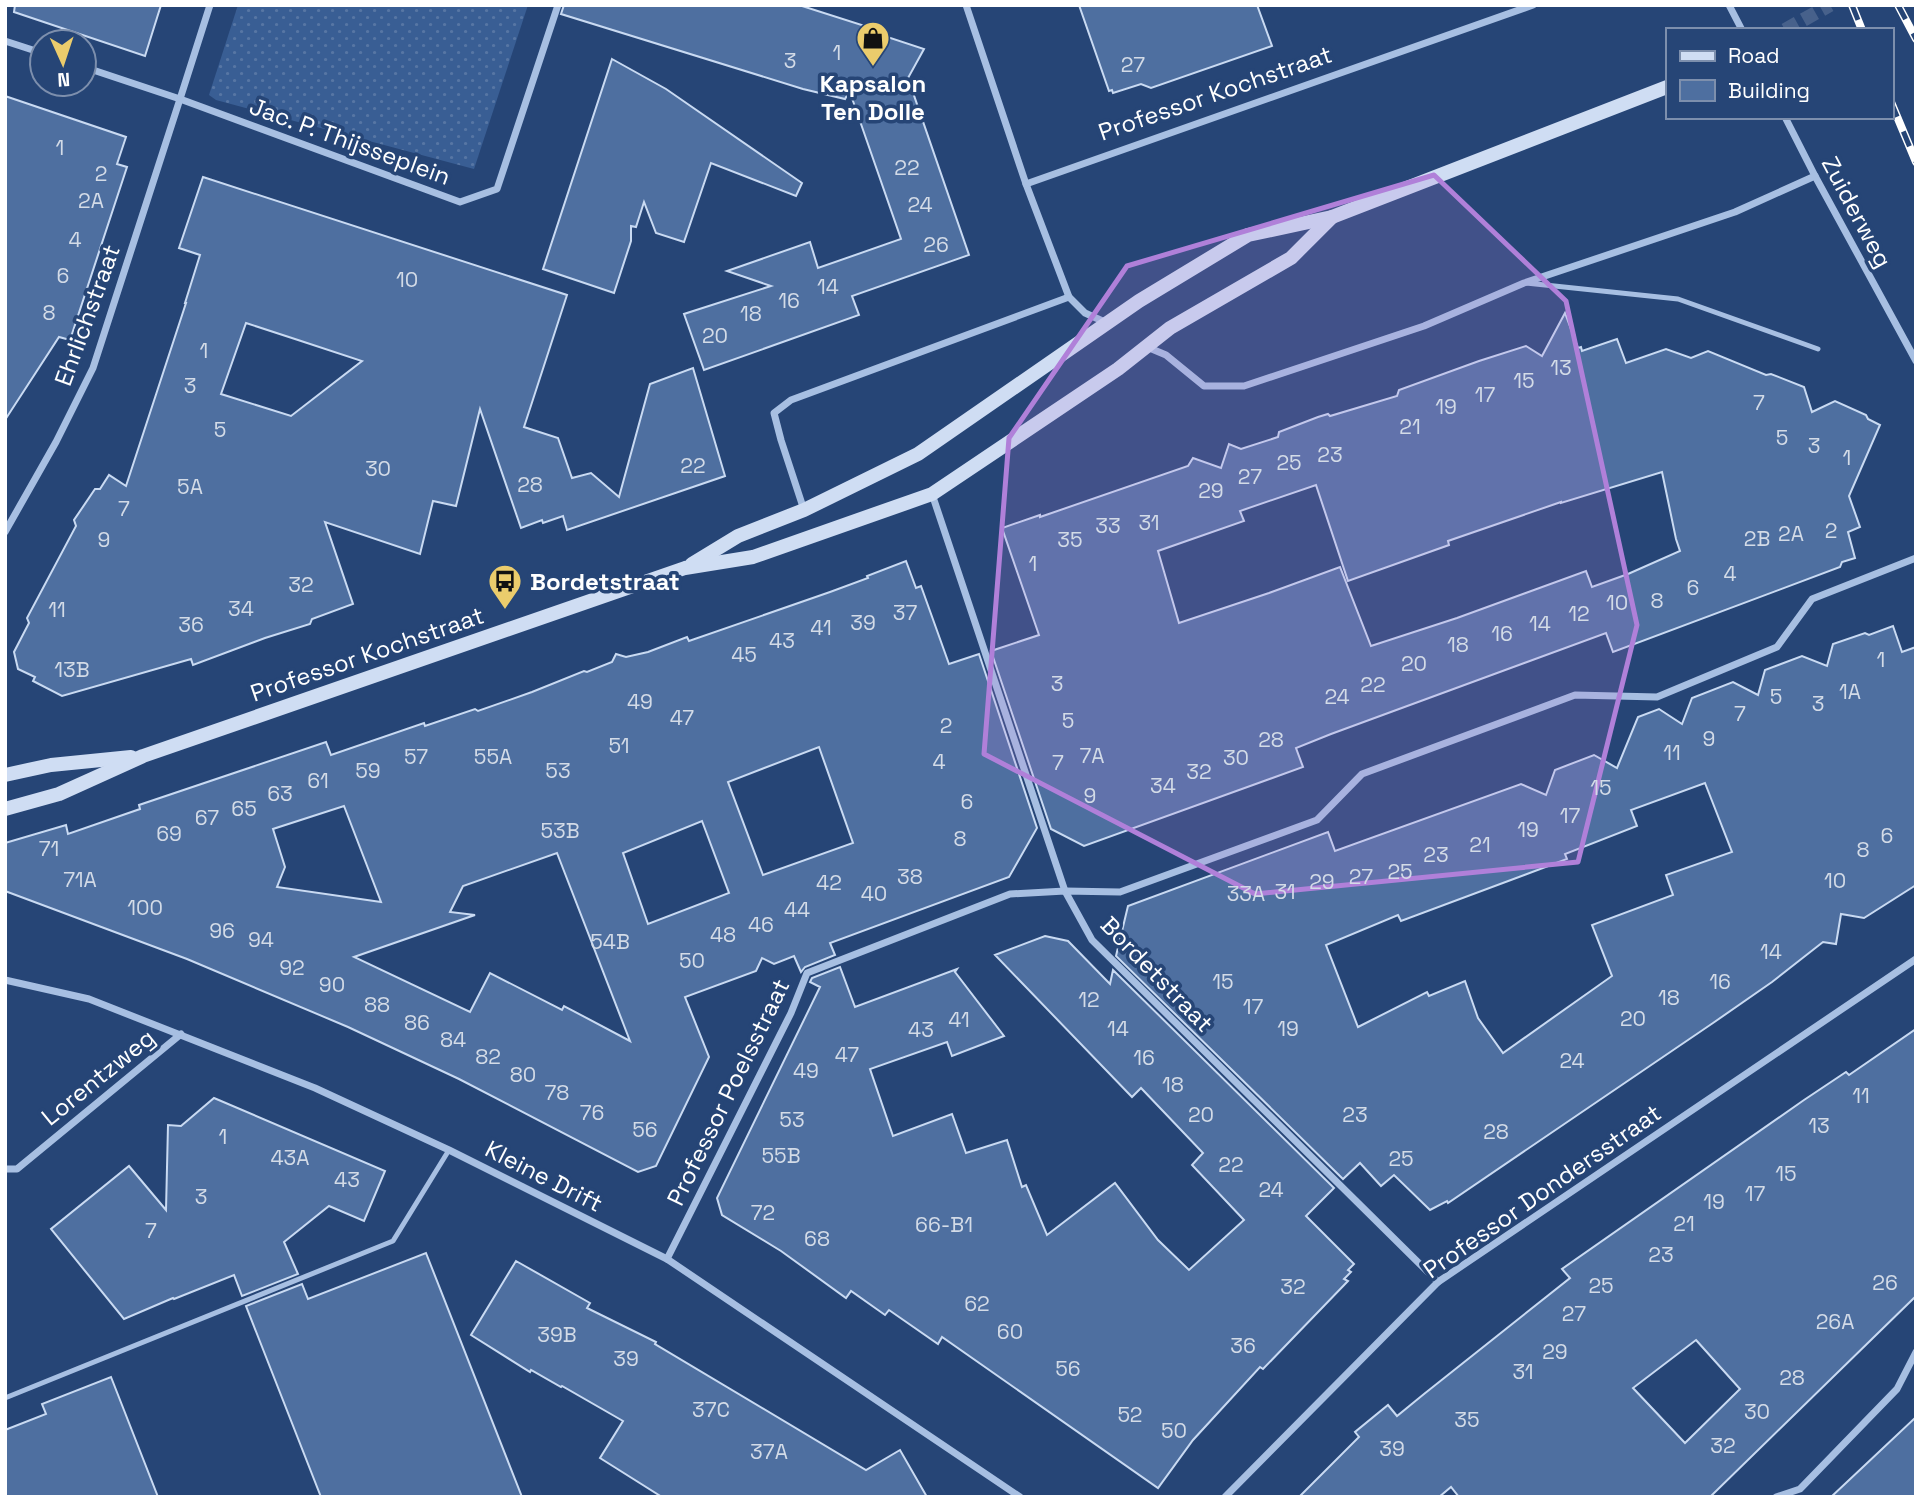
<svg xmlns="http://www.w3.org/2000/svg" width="1921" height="1502" viewBox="0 0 1921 1502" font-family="'Space Grotesk',sans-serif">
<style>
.grass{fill:url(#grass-dots)}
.building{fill:#4e6fa0;stroke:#c9daf2;stroke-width:2;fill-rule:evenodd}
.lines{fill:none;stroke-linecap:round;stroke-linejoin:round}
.secondary-tunnel{stroke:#47618b;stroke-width:14;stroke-dasharray:14 7;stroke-linecap:butt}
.lane{stroke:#a7bfe2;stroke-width:5}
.street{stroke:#a7bfe2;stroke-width:7}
.secondary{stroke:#cfddf3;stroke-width:14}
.rail-casing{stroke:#fff;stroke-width:8}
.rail{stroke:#264576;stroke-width:5;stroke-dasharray:16;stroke-linecap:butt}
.marked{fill:#b080d9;fill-opacity:0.2;stroke:#b080d9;stroke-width:5;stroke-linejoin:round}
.labels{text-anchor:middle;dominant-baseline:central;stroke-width:7;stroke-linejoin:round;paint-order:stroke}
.number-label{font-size:21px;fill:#d3dbe7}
.poi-label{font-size:24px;font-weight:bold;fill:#fff;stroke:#264576}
.street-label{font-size:24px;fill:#fff;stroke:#264576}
</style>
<defs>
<pattern id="grass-dots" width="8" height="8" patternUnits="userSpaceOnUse" patternTransform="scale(1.75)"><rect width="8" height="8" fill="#395e94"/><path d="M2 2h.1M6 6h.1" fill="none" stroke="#5776a4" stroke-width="1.8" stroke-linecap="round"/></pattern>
</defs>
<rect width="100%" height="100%" fill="#264576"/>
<polygon class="grass" points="238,5 528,5 474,169 216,100 209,95"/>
<g class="building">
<polygon points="15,5 161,5 145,56 14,12"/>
<polygon points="564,5 799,5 868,27 866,30 924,49 908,78 969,255 852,296 859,315 704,370 684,314 771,286 727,271 810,242 818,268 901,239 853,101 849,92 845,99 803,89 561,14"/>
<polygon points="1079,5 1257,5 1272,46 1151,88 1141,84 1113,93 1112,90 1109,91"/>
<polygon points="612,59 666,89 802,183 796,196 711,163 684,242 656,233 644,202 636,227 631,226 631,241 614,293 543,269"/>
<polygon points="5,96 126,137 117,164 127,167 70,340 59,337 5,420"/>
<path d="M203,177L567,295L524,427L558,438L572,478L591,473L619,497L650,384L693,368L725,476L567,530L563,516L543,523L542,520L521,528L480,409L456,506L433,501L420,554L325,522L353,604L312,619L310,624L265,638L193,665L191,659L62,696L33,681L35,677L18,669L14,652L29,623L27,618L76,526L74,520L95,489H100L109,475L126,486L186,303H185L200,255L179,248ZM246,323L298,340L362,361L291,416L221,394Z"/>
<path d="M1565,313L1578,348L1581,347L1582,351L1617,339L1626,363L1666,349L1691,358L1708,351L1766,375L1771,374L1804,387L1812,412L1835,401L1866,415L1868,419L1880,425L1849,496L1860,527L1848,532L1855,558L1842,562L1840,567L1613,652L1606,633L1331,734L1296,748L1303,767L1084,846L1051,829L991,651L1039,635L1002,528L1040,515V517L1188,466L1193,458L1221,468L1229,444L1241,449L1278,437L1279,432L1318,417L1328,414L1330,416L1397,396L1399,390L1479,361L1526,346L1542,356ZM1662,472L1676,539L1680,551L1628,574L1592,587L1586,571L1457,618L1371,646L1340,567L1269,593L1179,623L1158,551L1244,521L1240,511L1316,485L1348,581L1449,545L1448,541L1561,502V503Z"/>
<path d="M906,561L916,588L921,586L949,664L979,654L1037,828L1009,877L830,943L835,955L805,967L801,972L794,956L774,964L762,958L756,971L685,997L709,1057L656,1166L638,1172L459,1079L348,1027L187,959L5,891V843L66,825L68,834L140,809L139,805L326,742L331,755L424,723L425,726L475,709L478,711L532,692L584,671L587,672L612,662L616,654L626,657L648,652L687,637L689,641L830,592L868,578L867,576ZM819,747L853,843L763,875L728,782ZM344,806L381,902L277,887L285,867L273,829ZM702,821L729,893L648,924L623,853ZM557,853L630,1041L564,1006L562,1010L490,973L470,1012L354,957L475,915L450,912L463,886Z"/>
<path d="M1893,626L1902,652L1916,647V885L1864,918L1841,914L1836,944L1823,942L1772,982L1713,1023L1448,1203L1447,1201L1430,1210L1394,1175L1381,1186L1360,1163L1343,1179L1116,956L1128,906L1328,832L1335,851L1521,784L1546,795L1555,770L1594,755L1617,768L1638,717L1659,709L1682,724L1692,698L1733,682L1758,695L1765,670L1802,656L1827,666L1833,644L1865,633L1869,635ZM1705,783L1732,852L1666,875L1673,895L1592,925L1612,976L1503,1053L1478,1018L1465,981L1429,996L1427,992L1358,1027L1326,945L1398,915L1401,921L1567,859L1565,854L1637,826L1631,810Z"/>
<polygon points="1045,936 1068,941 1110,984 1113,970 1334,1188 1306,1216 1354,1264 1348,1270 1351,1272 1344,1279 1348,1281 1263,1369 1260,1367 1193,1440 1158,1488 942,1337 938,1344 889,1310 885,1315 851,1291 846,1298 781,1251 722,1215 717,1198 820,987 810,982 812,978 840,967 855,1007 957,969 955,972 1004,1036 952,1056 947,1042 870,1069 893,1136 952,1114 966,1153 1007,1140 1022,1187 1026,1185 1047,1235 1115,1183 1158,1240 1189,1270 1244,1220 1192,1165 1203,1153 1141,1088 1132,1097 995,955"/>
<path d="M1916,1029V1296L1710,1497H1459L1451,1487L1439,1497H1299L1359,1437L1355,1432L1388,1405L1397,1416L1424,1394L1570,1278L1562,1269L1804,1100L1846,1072L1849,1075ZM1696,1340L1740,1389L1685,1443L1633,1388Z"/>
<polygon points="214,1098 385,1171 364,1221 329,1206 284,1242 298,1274 242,1296 234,1275 174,1299 173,1298 124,1319 51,1229 129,1166 166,1210 168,1125 181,1126"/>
<polygon points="426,1253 522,1497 321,1497 246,1306 302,1284 308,1299"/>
<polygon points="516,1261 590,1303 587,1308 656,1342 655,1344 866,1470 900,1450 927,1497 662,1497 600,1458 623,1421 562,1386 561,1387 531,1370 530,1372 471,1335"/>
<polygon points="111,1377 158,1497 5,1497 5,1430 46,1414 42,1404"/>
<polygon points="1916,1417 1916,1497 1831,1497 1864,1466"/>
</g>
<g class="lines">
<polyline class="secondary-tunnel" points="1785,30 1830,5"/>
<g class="lane">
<polyline points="1526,283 1678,299 1818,349"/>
<polyline points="5,1398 393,1241 449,1150"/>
</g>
<g class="street">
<polyline points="210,5 180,99 460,202 497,189 558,5"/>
<polyline points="966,5 1026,184 1069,297 1085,313 1107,323"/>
<polyline points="1729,5 1742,30"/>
<polyline points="5,41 42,53"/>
<polyline points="1785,117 1815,176 1916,361"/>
<polyline points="1026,184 1533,5"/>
<polyline points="1147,347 1166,355 1204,386 1244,386 1424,326 1524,283 1735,212 1815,176"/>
<polyline points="932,494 1065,891 1092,940 1438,1282"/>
<polyline points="804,510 781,440 774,413 791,400 1069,297"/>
<polyline points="5,532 56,442 93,368 180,99 84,67"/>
<polyline points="5,980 89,999 315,1088 449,1150 667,1259 1020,1497"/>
<polyline points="5,1169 17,1169 181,1034"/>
<polyline points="667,1259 791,1013 807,973 1010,894 1065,891 1120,892 1317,820 1362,774 1575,695 1657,697 1777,647 1812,599 1916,558"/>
<polyline points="1225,1497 1438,1282 1916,959"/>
<polyline points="1776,1497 1800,1489 1897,1389 1916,1352"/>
</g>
<g class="secondary">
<polyline points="692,564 738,536 804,510 918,454 1139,301 1248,235 1332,217 1667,87"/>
<polyline points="5,775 51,765 131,757"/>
<polyline points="5,809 59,794 143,756 685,568 753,557 932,494 1118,369 1170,328 1291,258 1332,217"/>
</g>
<defs>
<g id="rail">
<polyline points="1852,5 1862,30"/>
<polyline points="1898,5 1916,39"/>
<polyline points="1891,102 1916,162"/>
</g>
</defs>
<use href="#rail" class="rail-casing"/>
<use href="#rail" class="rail"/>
</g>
<path class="marked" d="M1434,175L1566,301L1637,625L1578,862L1255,894L984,754L1009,438L1127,266Z"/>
<defs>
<symbol id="shop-pin" viewBox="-11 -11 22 30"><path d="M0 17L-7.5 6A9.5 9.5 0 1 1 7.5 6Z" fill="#ebcc6c" stroke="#264576"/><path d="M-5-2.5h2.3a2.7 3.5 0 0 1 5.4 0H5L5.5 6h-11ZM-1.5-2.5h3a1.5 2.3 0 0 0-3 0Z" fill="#111"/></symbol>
<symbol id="bus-pin" viewBox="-11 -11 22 30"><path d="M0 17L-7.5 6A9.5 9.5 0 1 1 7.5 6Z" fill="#ebcc6c" stroke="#264576"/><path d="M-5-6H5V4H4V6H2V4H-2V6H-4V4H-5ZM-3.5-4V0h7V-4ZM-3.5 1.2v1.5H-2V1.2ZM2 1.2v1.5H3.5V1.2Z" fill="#111"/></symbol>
</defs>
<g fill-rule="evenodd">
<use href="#shop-pin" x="854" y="19" width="38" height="52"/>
<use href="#bus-pin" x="486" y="562" width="38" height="52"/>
</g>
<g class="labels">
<g class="number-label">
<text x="837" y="52">1</text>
<text x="790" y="60">3</text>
<text x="1133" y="64">27</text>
<text x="60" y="147">1</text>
<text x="907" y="167">22</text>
<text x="101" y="173">2</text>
<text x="91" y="200">2A</text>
<text x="920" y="204">24</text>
<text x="75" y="239">4</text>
<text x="936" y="244">26</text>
<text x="63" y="275">6</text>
<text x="407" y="279">10</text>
<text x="828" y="286">14</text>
<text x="789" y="300">16</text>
<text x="49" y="312">8</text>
<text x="751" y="313">18</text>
<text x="715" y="335">20</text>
<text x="204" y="350">1</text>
<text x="1561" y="367">13</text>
<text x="1524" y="380">15</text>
<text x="190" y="385">3</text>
<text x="1485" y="394">17</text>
<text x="1759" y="402">7</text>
<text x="1446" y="406">19</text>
<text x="1410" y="426">21</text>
<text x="220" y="429">5</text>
<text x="1782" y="437">5</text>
<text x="1814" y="445">3</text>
<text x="1330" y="454">23</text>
<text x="1847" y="457">1</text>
<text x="1289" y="462">25</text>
<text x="693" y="465">22</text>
<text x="378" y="468">30</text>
<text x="1250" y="476">27</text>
<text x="530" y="484">28</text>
<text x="190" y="486">5A</text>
<text x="1211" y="490">29</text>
<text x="124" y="508">7</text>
<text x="1149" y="522">31</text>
<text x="1108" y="525">33</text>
<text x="1831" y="530">2</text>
<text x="1791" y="533">2A</text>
<text x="1757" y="538">2B</text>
<text x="104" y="539">9</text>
<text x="1070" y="539">35</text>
<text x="1033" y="563">1</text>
<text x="1730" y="573">4</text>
<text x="301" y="584">32</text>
<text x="1693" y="587">6</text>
<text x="1657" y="600">8</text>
<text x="1617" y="602">10</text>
<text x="241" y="608">34</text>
<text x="57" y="609">11</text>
<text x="905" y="612">37</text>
<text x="1579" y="613">12</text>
<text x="863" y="622">39</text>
<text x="1540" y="623">14</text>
<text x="191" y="624">36</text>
<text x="821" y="627">41</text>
<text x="1502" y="633">16</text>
<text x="782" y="640">43</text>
<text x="1458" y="644">18</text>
<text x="744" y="654">45</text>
<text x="1881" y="659">1</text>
<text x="1414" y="663">20</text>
<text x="72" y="669">13B</text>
<text x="1057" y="683">3</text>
<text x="1373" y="684">22</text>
<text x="1850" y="691">1A</text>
<text x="1337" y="696">24</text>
<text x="1776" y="696">5</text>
<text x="640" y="701">49</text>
<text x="1818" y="703">3</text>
<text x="1740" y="713">7</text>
<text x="682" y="717">47</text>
<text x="1068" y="720">5</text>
<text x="946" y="725">2</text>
<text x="1709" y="738">9</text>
<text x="1271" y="739">28</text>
<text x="619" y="745">51</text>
<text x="1672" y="752">11</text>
<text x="1092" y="755">7A</text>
<text x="416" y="756">57</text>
<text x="493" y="756">55A</text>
<text x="1236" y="757">30</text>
<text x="939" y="761">4</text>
<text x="1058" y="762">7</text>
<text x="368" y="770">59</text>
<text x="558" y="770">53</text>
<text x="1199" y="771">32</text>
<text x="318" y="780">61</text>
<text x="1163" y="785">34</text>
<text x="1601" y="787">15</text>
<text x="280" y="793">63</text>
<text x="1090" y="795">9</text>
<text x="967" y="801">6</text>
<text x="244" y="808">65</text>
<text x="1570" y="815">17</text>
<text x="207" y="817">67</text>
<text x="1528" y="829">19</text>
<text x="560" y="830">53B</text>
<text x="169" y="833">69</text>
<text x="1887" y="835">6</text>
<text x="960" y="838">8</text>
<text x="1480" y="844">21</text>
<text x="49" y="848">71</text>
<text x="1863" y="849">8</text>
<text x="1436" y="854">23</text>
<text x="1400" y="871">25</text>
<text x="910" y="876">38</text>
<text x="1361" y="876">27</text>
<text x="80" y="879">71A</text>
<text x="1835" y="880">10</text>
<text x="1322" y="881">29</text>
<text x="829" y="882">42</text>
<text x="1285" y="891">31</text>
<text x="874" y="893">40</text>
<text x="1246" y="893">33A</text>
<text x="145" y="907">100</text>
<text x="797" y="909">44</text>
<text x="761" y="924">46</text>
<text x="222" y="930">96</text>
<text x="723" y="934">48</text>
<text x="261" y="939">94</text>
<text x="610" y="941">54B</text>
<text x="1771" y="951">14</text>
<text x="692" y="960">50</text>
<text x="292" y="967">92</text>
<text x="1223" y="981">15</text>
<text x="1720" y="981">16</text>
<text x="332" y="984">90</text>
<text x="1669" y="997">18</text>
<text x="1089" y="999">12</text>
<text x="377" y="1004">88</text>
<text x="1253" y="1006">17</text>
<text x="1633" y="1018">20</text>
<text x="959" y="1019">41</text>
<text x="417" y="1022">86</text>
<text x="1118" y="1028">14</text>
<text x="1288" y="1028">19</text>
<text x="921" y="1029">43</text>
<text x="453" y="1039">84</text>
<text x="847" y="1054">47</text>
<text x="488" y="1056">82</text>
<text x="1144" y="1057">16</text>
<text x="1572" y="1060">24</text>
<text x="806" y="1070">49</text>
<text x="523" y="1074">80</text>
<text x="1173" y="1084">18</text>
<text x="557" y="1092">78</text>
<text x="1861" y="1095">11</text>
<text x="592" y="1112">76</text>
<text x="1201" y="1114">20</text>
<text x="1355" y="1114">23</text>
<text x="792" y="1119">53</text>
<text x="1819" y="1125">13</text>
<text x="645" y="1129">56</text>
<text x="1496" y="1131">28</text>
<text x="223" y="1136">1</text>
<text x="781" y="1155">55B</text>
<text x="290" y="1157">43A</text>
<text x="1401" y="1158">25</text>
<text x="1231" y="1164">22</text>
<text x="1786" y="1173">15</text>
<text x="347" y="1179">43</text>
<text x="1271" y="1189">24</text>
<text x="1755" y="1193">17</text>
<text x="201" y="1196">3</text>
<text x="1714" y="1201">19</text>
<text x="763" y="1212">72</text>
<text x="1684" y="1223">21</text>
<text x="944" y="1224">66-B1</text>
<text x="151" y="1230">7</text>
<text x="817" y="1238">68</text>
<text x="1661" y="1254">23</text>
<text x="1885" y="1282">26</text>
<text x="1601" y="1285">25</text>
<text x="1293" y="1286">32</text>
<text x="977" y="1303">62</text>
<text x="1574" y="1313">27</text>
<text x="1835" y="1321">26A</text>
<text x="1010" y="1331">60</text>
<text x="557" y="1334">39B</text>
<text x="1243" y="1345">36</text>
<text x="1555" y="1351">29</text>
<text x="626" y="1358">39</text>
<text x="1068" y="1368">56</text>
<text x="1523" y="1371">31</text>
<text x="1792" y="1377">28</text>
<text x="711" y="1409">37C</text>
<text x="1757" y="1411">30</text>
<text x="1130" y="1414">52</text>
<text x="1467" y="1419">35</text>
<text x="1174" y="1430">50</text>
<text x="1723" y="1445">32</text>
<text x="1392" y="1448">39</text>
<text x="769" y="1451">37A</text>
</g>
<g class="poi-label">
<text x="873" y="83">Kapsalon<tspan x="873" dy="28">Ten Dolle</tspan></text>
<text x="530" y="581" text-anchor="start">Bordetstraat</text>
</g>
<g class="street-label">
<text transform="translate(1215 93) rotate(-19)">Professor Kochstraat</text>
<text transform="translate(350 141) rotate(20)">Jac. P. Thijsseplein</text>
<text transform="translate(1857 212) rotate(62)">Zuiderweg</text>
<text transform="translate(87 315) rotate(-70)">Ehrlichstraat</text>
<text transform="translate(367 654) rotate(-19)">Professor Kochstraat</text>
<text transform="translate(1157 974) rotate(46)">Bordetstraat</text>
<text transform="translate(98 1077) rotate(-39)">Lorentzweg</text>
<text transform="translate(728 1092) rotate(-64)">Professor Poelsstraat</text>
<text transform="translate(544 1176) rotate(27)">Kleine Drift</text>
<text transform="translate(1542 1191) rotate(-35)">Professor Dondersstraat</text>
</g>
</g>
<rect width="1921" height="1502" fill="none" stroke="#ffffff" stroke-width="14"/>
<rect x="1666" y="28" width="228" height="91" fill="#264576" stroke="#7d8fad" stroke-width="2"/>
<rect x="1680" y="51" width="35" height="10" fill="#cfddf3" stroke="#7d8fad" stroke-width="2"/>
<text x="1728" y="63" font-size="21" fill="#ffffff">Road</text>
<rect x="1680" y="80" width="35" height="21" fill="#4e6fa0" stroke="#7d8fad" stroke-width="2"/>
<text x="1728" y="98" font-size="21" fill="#ffffff">Building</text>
<g transform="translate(63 63) rotate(177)"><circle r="33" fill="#264576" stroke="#7d8fad" stroke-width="2"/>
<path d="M0-5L12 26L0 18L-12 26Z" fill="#ebcc6c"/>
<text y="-10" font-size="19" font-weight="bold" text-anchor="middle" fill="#ffffff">N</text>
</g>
</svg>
